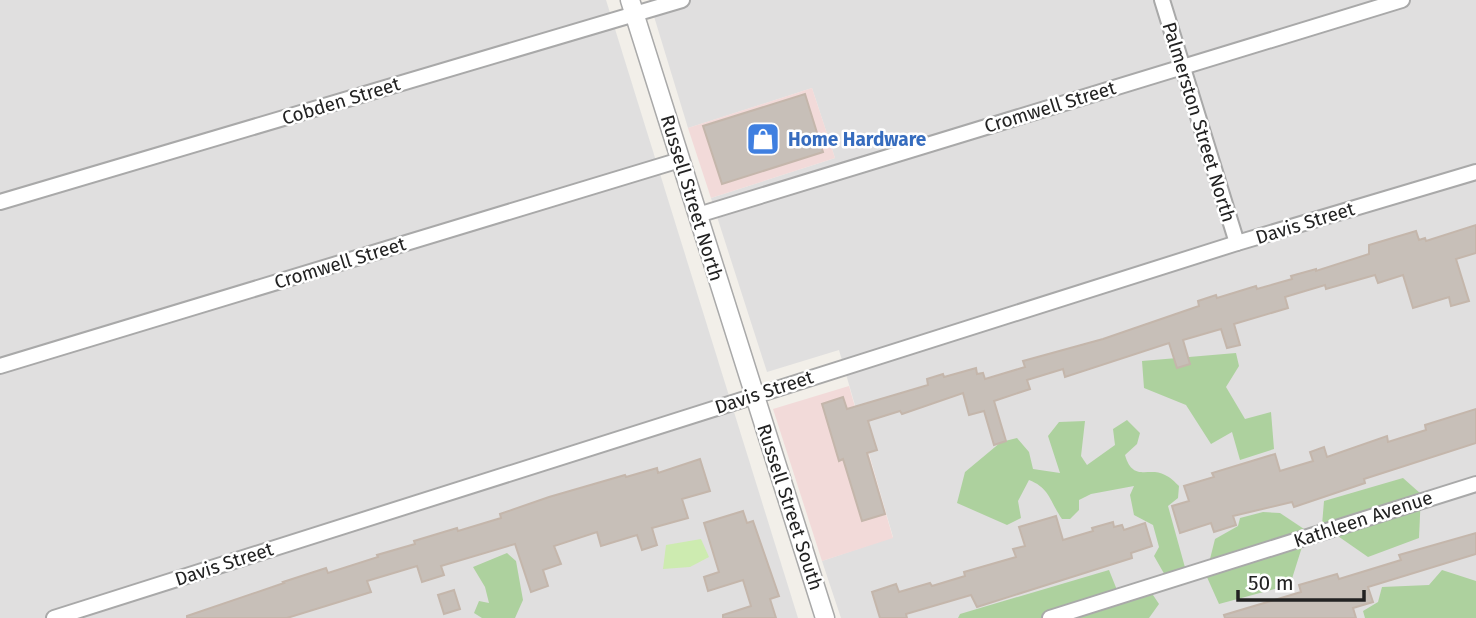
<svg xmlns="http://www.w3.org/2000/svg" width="1476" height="618" viewBox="0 0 1476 618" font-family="'Fira Sans',sans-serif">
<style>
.residential{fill:#e0dfdf}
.commercial{fill:#f2dad9}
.grass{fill:#cdebb0}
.forest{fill:#add19e}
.building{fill:#c7bfb8;stroke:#c4b6ab;stroke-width:2}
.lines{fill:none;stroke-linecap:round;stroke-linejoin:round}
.minor-casing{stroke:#a9a9a9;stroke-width:18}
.tertiary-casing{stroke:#a9a9a9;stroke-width:21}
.minor{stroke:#fff;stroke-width:14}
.tertiary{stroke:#fff;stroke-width:18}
.labels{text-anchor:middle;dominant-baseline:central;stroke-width:5;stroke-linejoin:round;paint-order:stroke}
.street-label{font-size:19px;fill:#222;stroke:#fff}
.shop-label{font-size:19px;font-weight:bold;fill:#366cbe;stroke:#fff;text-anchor:start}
</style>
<rect width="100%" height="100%" fill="#f2efe9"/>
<g class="residential">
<polygon points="0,0 606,0 798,618 0,618"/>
<polygon points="649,0 1476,0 1476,618 841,618 822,561 893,537 839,350 767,372 711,198 835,158 812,88 688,128"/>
</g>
<g class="commercial">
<polygon points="812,88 835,158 711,198 688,128"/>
<polygon points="849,386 893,538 822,561 773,409"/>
</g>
<polygon class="grass" points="701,539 709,557 690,567 663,569 666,545"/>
<g class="forest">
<polygon points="1236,353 1239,366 1226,387 1245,419 1271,412 1274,449 1240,460 1232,432 1211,444 1186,405 1144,388 1142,361"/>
<path d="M1127,420L1140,433L1137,444L1125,455C1133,483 1149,466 1165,475C1170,477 1175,482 1179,486L1178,498L1168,506L1186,571L1166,577L1154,556L1159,547L1153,525L1134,515L1130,495L1134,486L1091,494L1079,500V510L1070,519H1062C1050,502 1050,488 1029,480L1018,501L1021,518L1007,525L957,503L965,472L1001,442L1017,438L1029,452L1033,469L1060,473L1048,436L1059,422L1085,421L1081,456L1087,465L1115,445L1113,429Z"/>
<polygon points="1403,478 1421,494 1419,538 1368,557 1322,525 1324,501"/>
<polygon points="1263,512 1280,513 1307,531 1290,585 1219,604 1206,575 1215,539 1238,526 1240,518"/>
<polygon points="507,553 516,561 523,600 515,618 482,618 474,613 479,601 489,603 485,587 473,567"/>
<polygon points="1109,570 1117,590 1151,592 1159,604 1149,618 958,618 960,614"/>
<polygon points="1442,570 1476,581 1476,618 1365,618 1363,611 1378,602 1382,587 1429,585"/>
</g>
<g class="building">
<polygon points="805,94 823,152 722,184 703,126"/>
<polygon points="1476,225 1476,253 1456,259 1469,301 1451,306 1449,297 1413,308 1403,275 1378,283 1375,275 1326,289 1325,285 1285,297 1288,308 1234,324 1240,345 1227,348 1221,329 1183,340 1190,364 1177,368 1169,343 1065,377 1063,369 1027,380 1030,389 994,401 1006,441 994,445 984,411 969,415 963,393 902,414 900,411 868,421 877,450 867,453 885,514 862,521 843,459 839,461 822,404 843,397 847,409 928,385 927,379 943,374 944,377 976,368 977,374 983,373 985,379 1025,367 1023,361 1103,339 1199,306 1198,301 1216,295 1217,298 1256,286 1257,289 1292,279 1291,276 1316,269 1316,271 1369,254 1369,245 1416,231 1419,240 1425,238 1426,241"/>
<polygon points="1476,409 1476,443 1364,479 1365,483 1294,507 1292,502 1233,516 1236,525 1214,532 1211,523 1180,533 1172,506 1189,501 1184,486 1214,477 1212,473 1275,454 1280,471 1313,461 1310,452 1324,447 1327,457 1387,436 1388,442 1426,430 1425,425"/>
<polygon points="700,459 710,491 682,499 688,518 652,528 657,545 642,550 637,535 601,546 597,532 554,546 561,564 543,570 548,586 531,592 515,544 441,566 444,575 422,582 417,566 367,581 371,592 287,618 187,618 187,616 284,583 283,582 326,568 328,573 378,557 377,555 415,544 414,541 457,528 458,531 501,518 500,514 549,497 625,475 626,477 657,468 658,473"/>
<polygon points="743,511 747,523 753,521 779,596 770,599 776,618 723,618 723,615 751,606 743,580 708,591 704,577 719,572 704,523"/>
<polygon points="1056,516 1063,540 1093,531 1092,528 1113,522 1114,527 1122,525 1124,530 1145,523 1152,546 1131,553 1132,558 977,607 971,595 906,614 907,618 880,618 872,592 896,584 899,592 930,583 932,586 965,576 964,572 1016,557 1013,549 1025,546 1019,527"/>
<polygon points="1476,533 1476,554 1368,587 1373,602 1353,608 1356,618 1225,618 1224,615 1301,592 1299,585 1337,574 1339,579 1401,560 1399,555"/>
<polygon points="454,590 460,609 444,614 438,595"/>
</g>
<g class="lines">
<defs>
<g id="minor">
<polyline points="1162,0 1237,243"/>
<polyline points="0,202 682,0"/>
<polyline points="698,215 1402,0"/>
<polyline points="0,366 680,160"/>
<polyline points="54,618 1237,243 1476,172"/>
<polyline points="1050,618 1476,484"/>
</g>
<polyline id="tertiary" points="630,0 825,618"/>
</defs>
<use href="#minor" class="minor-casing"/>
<use href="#tertiary" class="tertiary-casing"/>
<use href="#minor" class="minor"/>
<use href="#tertiary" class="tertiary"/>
</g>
<defs>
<symbol id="shop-square" viewBox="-11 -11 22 22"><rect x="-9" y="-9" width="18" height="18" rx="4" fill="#3f7fe0" stroke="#fff"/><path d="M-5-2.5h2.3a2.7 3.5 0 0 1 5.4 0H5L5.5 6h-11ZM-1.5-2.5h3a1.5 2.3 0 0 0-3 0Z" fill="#fff"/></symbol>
</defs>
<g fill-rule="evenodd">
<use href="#shop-square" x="744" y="120" width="38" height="38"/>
</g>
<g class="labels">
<g class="street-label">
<text transform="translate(341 101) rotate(-17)">Cobden Street</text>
<text transform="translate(1050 107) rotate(-17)">Cromwell Street</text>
<text transform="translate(1199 122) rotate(73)">Palmerston Street North</text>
<text transform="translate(692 198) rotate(73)">Russell Street North</text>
<text transform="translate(1305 223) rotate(-17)">Davis Street</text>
<text transform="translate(340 263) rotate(-17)">Cromwell Street</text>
<text transform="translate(764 392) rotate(-18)">Davis Street</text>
<text transform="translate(790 507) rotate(72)">Russell Street South</text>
<text transform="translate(1363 519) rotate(-18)">Kathleen Avenue</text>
<text transform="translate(224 564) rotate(-18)">Davis Street</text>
</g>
<g class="shop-label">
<text x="788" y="139">Home Hardware</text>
</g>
</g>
<path d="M1238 590v10h126v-10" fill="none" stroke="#222222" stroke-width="3.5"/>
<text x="1248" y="590" font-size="21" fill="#222222" stroke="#ffffff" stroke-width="5" paint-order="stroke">50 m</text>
</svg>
